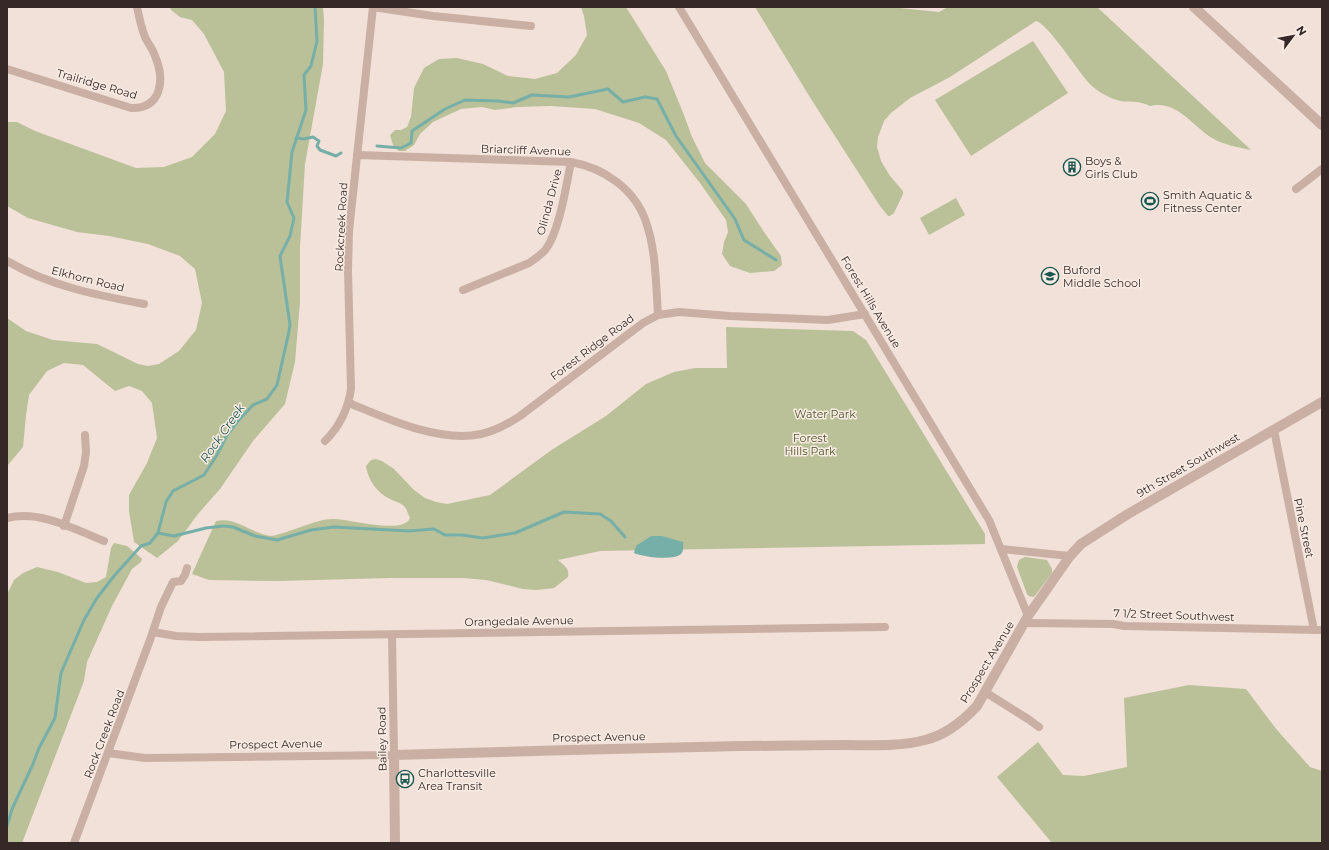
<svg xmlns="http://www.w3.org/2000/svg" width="1329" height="850" viewBox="0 0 1329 850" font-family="Montserrat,sans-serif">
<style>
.green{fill:#bac098}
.water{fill:#76afa8}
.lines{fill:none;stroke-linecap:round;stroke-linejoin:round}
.stream{stroke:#76afa8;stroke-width:3}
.minor{stroke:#c9afa4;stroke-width:8}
.tertiary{stroke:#c9afa4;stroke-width:10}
.labels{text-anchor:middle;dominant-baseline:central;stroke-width:3;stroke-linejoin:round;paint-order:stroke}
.street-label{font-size:11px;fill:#352826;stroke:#f9ece4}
.poi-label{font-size:11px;fill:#352826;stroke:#f9ece4;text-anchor:start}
.park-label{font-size:11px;fill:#4b5329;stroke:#f9ece4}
.water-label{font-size:12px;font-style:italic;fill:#1b5750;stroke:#f9ece4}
</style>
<rect width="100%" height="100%" fill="#f1e1d8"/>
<g class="green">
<polygon points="170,7 323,7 324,20 323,64 305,164 300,247 300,302 295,362 285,404 253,441 220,489 198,514 178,541 157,558 134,542 129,511 129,495 147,463 157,438 152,403 142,391 129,386 115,391 83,365 64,363 47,371 29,395 26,415 23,447 7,466 7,318 26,331 53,340 97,344 138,364 148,366 159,364 179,351 196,330 202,303 195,269 180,256 148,244 109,236 77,232 28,218 7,206 7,122 17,122 35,131 136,168 164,167 192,157 215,134 226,111 224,72 204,34 192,20 180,17 171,10"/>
<polygon points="581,7 626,7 666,71 684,115 692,137 705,163 746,204 764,232 781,256 782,265 774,271 750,273 730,266 722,254 724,242 728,232 726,220 700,183 666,140 639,123 595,109 551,106 517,107 495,110 482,107 461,109 433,122 420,134 414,145 405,151 399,151 393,145 390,135 395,130 401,130 407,127 411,117 414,88 424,68 439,59 457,58 483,64 508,76 535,79 557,73 576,55 587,35 584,16"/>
<path d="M755,7H889L939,12L948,7H1097L1251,150C1237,147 1224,145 1212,138C1191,125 1177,100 1150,106C1136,99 1129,104 1117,100C1107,97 1095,90 1088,82C1078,71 1048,24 1036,21L950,77L910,98L891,113L884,121L878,137L877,147L881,161L890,176L903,191V194L894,213L890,216H888L880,206L811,99Z"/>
<polygon points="1033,41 1068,93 971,156 935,100"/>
<polygon points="956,198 965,215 929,235 920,218"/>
<path d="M726,327L853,331L866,340L985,534V544L600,551L558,560C563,565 570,568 568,577L554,588L536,590L523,589L486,580L463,578H391L278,581L209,580L192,574L216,521C236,516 252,534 271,536C289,533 318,518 334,519C349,519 404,535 410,518C408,514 407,509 404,506C400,502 395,502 390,499C377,493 368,480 366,466L371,460L376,459L382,461L394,469L414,490L425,498L436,502L447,504L490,495L553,449L606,416L646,384L674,372L695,368H727Z"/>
<polygon points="114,543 127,546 140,557 142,559 141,562 132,569 112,606 87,662 84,681 22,843 7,843 7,594 14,580 23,573 37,567 58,572 86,583 97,582 106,577 111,548"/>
<polygon points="1025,557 1047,560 1052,569 1052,573 1034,597 1029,596 1027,594 1017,567 1019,560"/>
<polygon points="1189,685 1246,689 1277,730 1310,767 1322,771 1322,843 1052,843 997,777 1038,742 1063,775 1084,776 1127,767 1124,698"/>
</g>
<path class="water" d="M651,536H662L683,542C683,546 684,551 681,554C673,561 643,557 634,553L636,546Z"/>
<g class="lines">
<g class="stream">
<polyline points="296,138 304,139 313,137 319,141 317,146 320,150 336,156 341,153"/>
<polyline points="377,146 401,148 411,143 412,131 445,109 465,100 498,101 513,103 532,95 569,97 608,89 623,102 645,97 657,99 676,136 735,219 744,240 776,260"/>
<polyline points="158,533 174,536 206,528 223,526 233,527 255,536 277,540 311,530 334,527 409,531 434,529 445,535 462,535 483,538 515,533 564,512 600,514 611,521 625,537"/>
<polyline points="7,826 12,809 33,764 39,748 55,718 61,673 84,620 97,598 114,576 141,546 150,543 158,533 166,502 173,491 204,475 217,455 227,435 238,421 253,405 267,399 277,385 288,336 290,325 280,256 290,236 294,218 287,202 292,152 306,110 304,75 311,66 317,41 315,7"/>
</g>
<g class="minor">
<polyline points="373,7 433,16 531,26"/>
<polyline points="679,7 989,520 1028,616"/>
<path d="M7,69L131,108C162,109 165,79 155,56C153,49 148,44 145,37C141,27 139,17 137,7"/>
<path d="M357,155L571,162C604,168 635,189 646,222C656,250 656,285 658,315"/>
<polyline points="1296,189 1322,169"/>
<path d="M7,261C50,286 96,295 144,304"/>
<path d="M463,290L529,263C535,259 541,255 546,249C560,229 566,186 571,162"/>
<path d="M349,403C388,419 439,443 481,434C495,431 508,424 520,416L643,323L658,315L679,312L730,316L828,320L865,314"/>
<polyline points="1274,430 1314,630"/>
<path d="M325,441C340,426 348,410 351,389L348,270L349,231L373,7"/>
<path d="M7,518C40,510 74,529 104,541"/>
<polyline points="64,526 84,466 86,452 85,435"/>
<polyline points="1002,549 1070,556"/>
<polyline points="1024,623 1113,624 1124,626 1322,630"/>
<polyline points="153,632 176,636 199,637 885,627"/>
<polyline points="985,692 1028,719 1039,727"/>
<polyline points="108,753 145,758 394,755 392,635"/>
<polyline points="74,843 150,640 161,607 173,582 181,581 185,575 187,568"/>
</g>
<g class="tertiary">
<polyline points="1194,7 1322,125"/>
<path d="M395,843L394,755C510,752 625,748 741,746C775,746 810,745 844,745C871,745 899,747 925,740C946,735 963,721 977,706L1028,616L1070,556L1081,544L1128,514L1322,402"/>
</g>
</g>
<defs>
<symbol id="building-ring" viewBox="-11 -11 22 22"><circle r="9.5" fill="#f9ece4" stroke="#1b5750" stroke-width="1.5"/><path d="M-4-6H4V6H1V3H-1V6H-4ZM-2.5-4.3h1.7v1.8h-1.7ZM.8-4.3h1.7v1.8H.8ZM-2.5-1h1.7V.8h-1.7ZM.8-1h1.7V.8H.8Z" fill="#1b5750"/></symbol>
<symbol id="stadium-ring" viewBox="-11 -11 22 22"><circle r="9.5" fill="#f9ece4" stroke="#1b5750" stroke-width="1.5"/><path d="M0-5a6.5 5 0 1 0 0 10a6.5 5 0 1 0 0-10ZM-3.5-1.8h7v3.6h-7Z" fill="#1b5750"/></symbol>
<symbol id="school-ring" viewBox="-11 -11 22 22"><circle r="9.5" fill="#f9ece4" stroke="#1b5750" stroke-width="1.5"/><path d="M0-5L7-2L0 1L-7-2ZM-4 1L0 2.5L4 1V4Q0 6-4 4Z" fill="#1b5750"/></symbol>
<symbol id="bus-ring" viewBox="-11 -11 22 22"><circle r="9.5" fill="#f9ece4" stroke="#1b5750" stroke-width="1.5"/><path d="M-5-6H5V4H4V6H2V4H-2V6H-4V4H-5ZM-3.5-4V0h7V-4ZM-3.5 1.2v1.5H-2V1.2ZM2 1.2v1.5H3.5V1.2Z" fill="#1b5750"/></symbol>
</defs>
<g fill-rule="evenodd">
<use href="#building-ring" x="1062" y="157" width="20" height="20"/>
<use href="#stadium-ring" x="1140" y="191" width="20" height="20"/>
<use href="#school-ring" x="1040" y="266" width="20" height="20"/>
<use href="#bus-ring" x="395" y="769" width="20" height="20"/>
</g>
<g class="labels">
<g class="street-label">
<text transform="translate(97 84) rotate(16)">Trailridge Road</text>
<text transform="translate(526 150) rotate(2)">Briarcliff Avenue</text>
<text transform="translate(549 202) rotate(-75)">Olinda Drive</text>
<text transform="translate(341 227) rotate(-87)">Rockcreek Road</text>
<text transform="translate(88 279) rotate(14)">Elkhorn Road</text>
<text transform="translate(871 302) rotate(59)">Forest Hills Avenue</text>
<text transform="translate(592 347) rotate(-37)">Forest Ridge Road</text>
<text transform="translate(1188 465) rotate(-30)">9th Street Southwest</text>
<text transform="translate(1304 528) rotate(78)">Pine Street</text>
<text transform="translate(1174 615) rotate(2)">7 1/2 Street Southwest</text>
<text transform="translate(519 621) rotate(-1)">Orangedale Avenue</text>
<text transform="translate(987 662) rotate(-59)">Prospect Avenue</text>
<text transform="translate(104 734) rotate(-69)">Rock Creek Road</text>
<text transform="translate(599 737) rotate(-1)">Prospect Avenue</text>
<text transform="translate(382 739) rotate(-91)">Bailey Road</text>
<text transform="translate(276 744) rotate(-1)">Prospect Avenue</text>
</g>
<g class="poi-label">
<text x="1085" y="161">Boys &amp;<tspan x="1085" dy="13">Girls Club</tspan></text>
<text x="1163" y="195">Smith Aquatic &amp;<tspan x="1163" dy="13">Fitness Center</tspan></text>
<text x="1063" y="270">Buford<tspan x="1063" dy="13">Middle School</tspan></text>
<text x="418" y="773">Charlottesville<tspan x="418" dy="13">Area Transit</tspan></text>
</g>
<g class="park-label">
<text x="825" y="414">Water Park</text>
<text x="810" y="438">Forest<tspan x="810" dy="13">Hills Park</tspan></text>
</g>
<g class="water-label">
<text transform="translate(222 433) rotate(-55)">Rock Creek</text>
</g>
</g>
<rect width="1329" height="850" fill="none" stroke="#352826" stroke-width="16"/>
<g transform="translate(1293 36) rotate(58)" stroke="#f9ece4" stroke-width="3" paint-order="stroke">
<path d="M0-3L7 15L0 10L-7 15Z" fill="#352826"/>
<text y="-6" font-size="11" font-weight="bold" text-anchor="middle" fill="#352826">N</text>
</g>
</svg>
